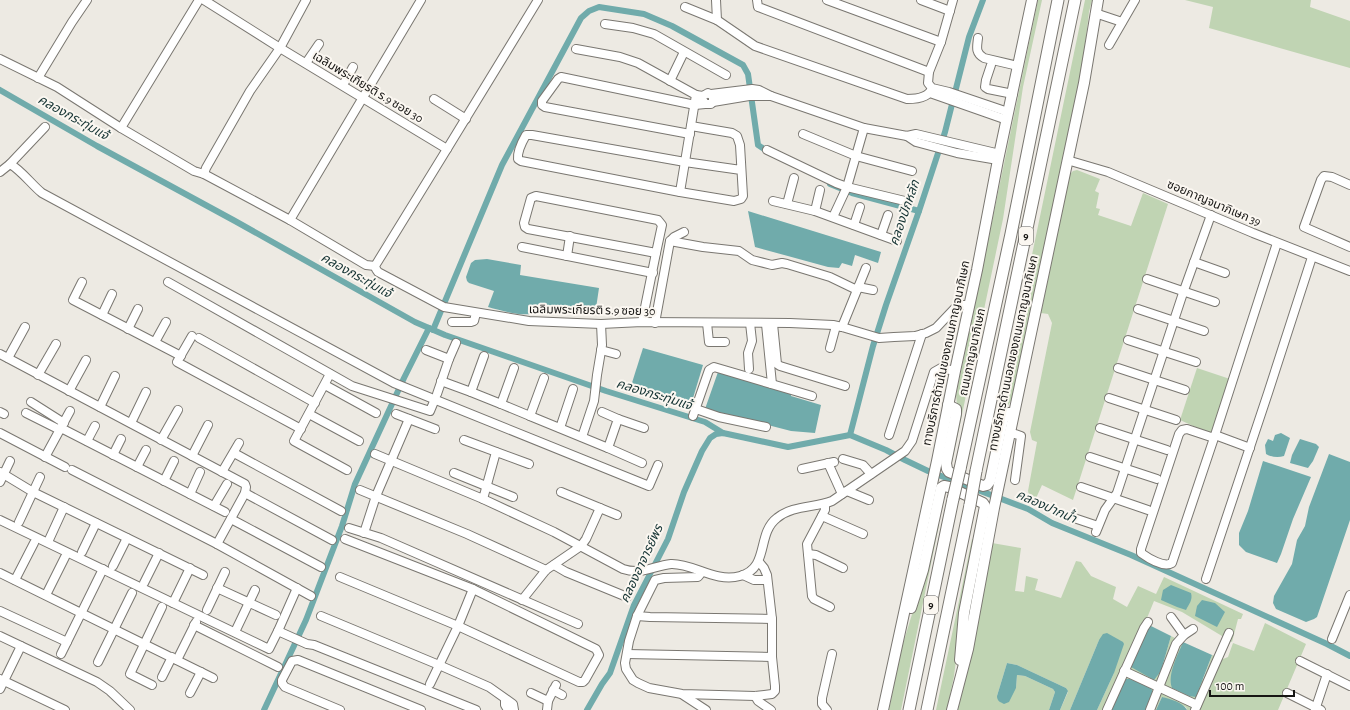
<svg xmlns="http://www.w3.org/2000/svg" width="1350" height="710" viewBox="0 0 1350 710" font-family="'Alegreya Sans','Noto Sans Thai',sans-serif">
<style>
.green{fill:#c0d4b3}
.water{fill:#70abab}
.lines{fill:none;stroke-linecap:round;stroke-linejoin:round}
.canal{stroke:#70abab;stroke-width:6}
.minor-casing{stroke:#7a7771;stroke-width:10}
.major-casing{stroke:#7a7771;stroke-width:12}
.highway-casing{stroke:#7a7771;stroke-width:13}
.minor{stroke:#fff;stroke-width:8}
.major{stroke:#fff;stroke-width:10}
.highway{stroke:#fff;stroke-width:11}
.highway-bridge-casing{stroke:#7a7771;stroke-width:13;stroke-linecap:butt}
.highway-bridge{stroke:#fff;stroke-width:11}
.labels{text-anchor:middle;dominant-baseline:central;stroke-width:4;stroke-linejoin:round;paint-order:stroke}
.shield{fill:#fbf7f1;stroke:#5b5956;stroke-width:1}
.shield-label{font-size:11px;font-weight:bold;fill:#161513}
.street-label{font-size:12px;fill:#161513;stroke:#fbf7f1}
.water-label{font-size:13px;font-style:italic;fill:#163434;stroke:#fbf7f1}
</style>
<rect width="100%" height="100%" fill="#edeae3"/>
<g class="green">
<polygon points="1038,0 1042,0 1023,87 1003,219 951,467 949,466 957,405 956,395"/>
<polygon points="1085,0 1092,0 1089,12 1083,64 1027,327 1014,396 1002,415 989,478 985,481"/>
<polygon points="1185,0 1311,0 1310,7 1350,21 1350,68 1209,28 1213,7"/>
<polygon points="1077,170 1100,179 1095,191 1099,193 1096,208 1100,209 1098,215 1131,226 1143,193 1168,204 1073,500 1042,485 1032,507 1028,491 1037,442 1032,440 1030,432 1052,323 1048,314 1041,313 1070,174 1073,171"/>
<polygon points="1197,368 1230,379 1211,434 1180,420"/>
<polygon points="934,524 939,525 901,710 889,710 901,650 921,585"/>
<polygon points="972,539 976,540 962,614 954,676 947,710 936,710"/>
<polygon points="992,543 1021,548 1015,591 1024,592 1026,576 1038,579 1035,590 1061,598 1076,561 1081,562 1091,576 1116,587 1113,599 1127,607 1138,586 1156,594 1164,577 1243,614 1241,619 1238,619 1232,642 1182,612 1154,601 1145,623 1161,671 1171,636 1183,642 1179,653 1203,680 1212,655 1223,659 1228,657 1233,643 1254,651 1265,623 1306,644 1278,710 1187,710 1186,707 1162,697 1156,710 1097,710 1114,673 1099,640 1070,710 1060,710 1068,692 1066,688 1017,665 1007,663 997,696 1016,688 1017,675 1025,676 1053,689 1055,692 1049,710 958,710"/>
</g>
<g class="water">
<polygon points="748,211 881,252 878,263 855,255 852,266 842,263 839,268 828,267 755,247"/>
<path d="M487,259L521,265L520,275L599,288L595,315L539,312C524,318 503,311 488,307L494,291L469,283L467,281L466,277L471,263L475,260Z"/>
<polygon points="643,348 703,365 690,408 630,389"/>
<polygon points="718,372 791,392 791,396 821,405 815,433 791,431 705,409"/>
<path d="M1281,433L1290,438L1284,456C1278,458 1271,457 1266,454L1265,445L1268,439L1273,441L1275,435Z"/>
<polygon points="1300,439 1316,444 1319,447 1313,461 1308,468 1290,463 1292,455"/>
<polygon points="1329,454 1350,462 1350,520 1317,617 1314,619 1306,622 1276,609 1273,603 1274,596 1292,564 1297,540 1305,526 1309,507"/>
<polygon points="1263,461 1311,477 1293,519 1281,554 1277,563 1246,552 1239,545 1239,533 1248,511"/>
<path d="M1171,585L1191,593C1193,600 1189,604 1186,610L1177,607L1161,600L1163,590Z"/>
<polygon points="1202,600 1215,603 1225,612 1217,627 1195,616 1197,606"/>
<polygon points="1149,625 1171,636 1161,671 1154,680 1131,667"/>
<polygon points="1107,633 1123,642 1124,644 1114,673 1097,710 1070,710 1099,640 1103,634"/>
<path d="M1183,642L1212,655L1196,697L1189,696L1172,688C1167,674 1178,655 1183,642Z"/>
<path d="M1007,663L1017,665L1066,688L1068,691L1060,710H1049L1055,692L1053,689L1025,676L1017,675L1016,688L1009,702L1004,704C1000,702 997,701 997,696Z"/>
<polygon points="1124,679 1130,679 1151,688 1154,695 1147,710 1110,710"/>
<path d="M1162,697C1170,699 1183,702 1187,710H1156Z"/>
</g>
<g class="lines">
<g class="canal">
<polyline points="0,90 97,146 235,221 415,322 445,335 606,391 705,422 723,433"/>
<polyline points="830,184 852,193 919,211"/>
<polyline points="433,330 502,165 581,18 589,11 599,7 644,14 672,26 743,65 748,74 758,145 770,153"/>
<polyline points="850,435 873,346 886,305 919,211 945,132 969,37 983,0"/>
<polyline points="264,710 306,620 342,526 355,484 404,378 429,328"/>
<polyline points="587,710 602,684 610,673 634,605 668,539 684,492 702,451 710,438 716,434 723,433 788,447 850,435 886,450 905,460 928,471 1028,509 1052,523 1131,555 1327,644 1350,656"/>
</g>
<defs>
<g id="minor">
<polyline points="204,0 280,48 447,149 375,266 376,269 378,272 444,307 529,321 601,324 642,322 790,323 833,325 842,327 879,338 894,337 915,336 926,333 936,328 956,307 960,305 969,305"/>
<path d="M716,0L717,20L755,46L907,99C916,99 929,98 932,88"/>
<polyline points="757,0 758,7 761,8 929,72"/>
<polyline points="827,0 941,42"/>
<polyline points="921,0 950,11"/>
<polyline points="953,0 941,42 929,72 928,83 932,88 949,92 1008,112"/>
<polyline points="685,7 717,20"/>
<polyline points="1095,13 1122,22"/>
<polyline points="605,24 633,28 654,34 726,75"/>
<path d="M978,38C977,47 975,53 984,58L1018,66"/>
<polyline points="1109,45 1135,0"/>
<polyline points="576,49 620,57 638,63 696,95 680,192"/>
<polyline points="0,59 57,87 121,128 194,171 204,174 290,220 366,265 375,266"/>
<polyline points="306,63 319,44"/>
<polyline points="991,65 986,80 985,87 988,89 1013,94"/>
<polyline points="38,78 72,22 87,0"/>
<polyline points="670,81 684,52"/>
<polyline points="343,85 353,67"/>
<polyline points="930,93 1007,120"/>
<polyline points="711,94 752,89 759,90 771,96 749,96 713,102"/>
<polyline points="696,95 703,96 708,93 713,96 713,102 711,104 705,104 702,98 703,96"/>
<polyline points="771,96 864,128 907,136 916,134 1000,154"/>
<polyline points="434,99 466,119"/>
<path d="M691,126L732,133L737,136L740,145L743,196L741,199L734,201L680,192L521,161L518,159C517,151 522,142 526,135H532L685,162L741,170"/>
<polyline points="121,128 199,0"/>
<polyline points="690,134 545,107 542,105 542,101 558,79 561,77 695,105 705,104"/>
<polyline points="803,134 856,156 912,171"/>
<polyline points="907,136 916,142 957,153 998,160"/>
<polyline points="447,149 538,0"/>
<polyline points="767,150 836,183 847,187 909,202"/>
<polyline points="1067,160 1108,172 1253,233 1350,271"/>
<polyline points="10,164 45,127"/>
<path d="M0,172L10,164C21,170 32,185 42,193L394,383L649,486L658,465"/>
<polyline points="204,174 206,168 250,91 280,48 306,0"/>
<polyline points="1350,185 1332,177 1324,176 1321,180 1304,227 1350,247"/>
<polygon points="536,196 658,220 662,225 656,253 528,229 525,227 524,223 531,198"/>
<polyline points="773,201 815,211 897,241"/>
<polyline points="787,204 794,178"/>
<polyline points="815,211 820,190"/>
<polyline points="833,217 847,187 864,128"/>
<polyline points="290,220 421,0"/>
<polyline points="854,225 860,207"/>
<polyline points="881,235 888,215"/>
<polyline points="670,241 703,247 739,251 752,260 772,265 782,263 787,264 830,277 857,290"/>
<polyline points="522,247 653,273"/>
<polyline points="567,256 570,236"/>
<polyline points="1194,262 1225,273"/>
<polyline points="1147,279 1215,302"/>
<polyline points="82,282 73,300 181,356"/>
<polyline points="168,282 352,386 430,411 435,399"/>
<polyline points="858,287 873,290"/>
<polyline points="1138,309 1204,331"/>
<polyline points="102,315 112,294"/>
<polyline points="452,322 471,322 474,321 476,313"/>
<polyline points="642,322 656,253"/>
<polyline points="655,323 670,241 674,237 684,232"/>
<polyline points="707,323 709,342 725,342"/>
<polyline points="766,324 772,384"/>
<polyline points="773,324 777,364 780,366 845,386"/>
<polyline points="842,327 866,268"/>
<polyline points="128,329 138,309"/>
<polyline points="192,336 177,362 301,429"/>
<polyline points="199,338 315,403"/>
<polyline points="1128,340 1196,362"/>
<polyline points="155,342 166,322"/>
<polyline points="830,348 836,326"/>
<polyline points="426,350 449,359 456,343"/>
<polyline points="601,350 616,354"/>
<polyline points="0,354 245,484 246,487 245,493 217,544"/>
<polyline points="8,358 25,327"/>
<polyline points="1118,368 1185,390"/>
<polyline points="749,369 748,353 752,341 750,323"/>
<polyline points="330,374 294,441 347,470"/>
<polyline points="38,375 56,344"/>
<polyline points="441,381 471,392 484,356"/>
<polyline points="325,385 376,413"/>
<polyline points="69,391 86,360"/>
<polyline points="471,392 501,404 514,368"/>
<polyline points="437,394 449,359"/>
<polyline points="1109,398 1176,420"/>
<polyline points="31,402 64,423"/>
<polyline points="501,404 530,416 544,378"/>
<polyline points="100,407 115,376"/>
<polyline points="696,409 719,417 766,427"/>
<polyline points="0,412 4,414"/>
<polyline points="26,413 60,430"/>
<polyline points="309,414 359,441"/>
<polyline points="396,414 435,429"/>
<polyline points="530,416 608,448 618,419 602,412"/>
<polyline points="693,416 709,370 714,367 812,396"/>
<polyline points="618,419 644,428"/>
<polyline points="131,423 146,392"/>
<polyline points="61,428 225,512"/>
<polyline points="560,428 573,389"/>
<polyline points="1100,428 1167,450"/>
<polyline points="1009,432 1021,436 1015,480"/>
<polyline points="0,433 65,467"/>
<polyline points="889,435 922,334"/>
<polyline points="1215,435 1250,448"/>
<polyline points="582,437 594,401 597,375 602,345 601,324"/>
<path d="M1214,438L1187,429L1182,430L1179,434L1141,549V553C1148,558 1164,568 1172,563L1214,438L1215,435L1277,243"/>
<polyline points="161,440 178,410"/>
<polyline points="464,440 529,464"/>
<polyline points="87,441 95,426"/>
<polyline points="608,448 642,463"/>
<polyline points="234,453 341,511"/>
<polyline points="375,454 483,499 496,452"/>
<polyline points="113,455 121,439"/>
<polyline points="192,456 208,425"/>
<polyline points="45,457 70,411"/>
<polyline points="1090,457 1157,479"/>
<polyline points="843,459 863,465 871,474"/>
<polyline points="828,463 842,494"/>
<polyline points="137,467 146,450"/>
<polyline points="802,469 834,462"/>
<polyline points="72,470 217,544 311,596"/>
<polyline points="0,472 33,492 203,575"/>
<polyline points="222,472 239,443"/>
<polyline points="454,473 513,497"/>
<polyline points="164,481 174,461"/>
<polyline points="0,482 10,461"/>
<polyline points="1081,487 1148,510"/>
<polyline points="360,490 467,534 546,570"/>
<polyline points="847,491 869,500"/>
<polyline points="561,492 617,515"/>
<polyline points="245,493 332,540"/>
<polyline points="190,494 200,472"/>
<path d="M483,499L554,532L623,569C642,575 653,566 671,564C693,563 715,583 740,576C770,568 756,534 777,518C793,505 814,508 832,501L905,451L912,441L934,372L941,368L955,371"/>
<polyline points="825,504 825,510 807,544 812,596 814,599 830,607"/>
<polyline points="214,506 227,484"/>
<polyline points="822,516 863,534"/>
<polyline points="1071,517 1098,526"/>
<polyline points="231,519 321,567"/>
<polyline points="0,520 269,649 278,631 307,644 314,645 476,710"/>
<polyline points="19,522 40,477"/>
<polyline points="349,528 381,538 578,624"/>
<polyline points="1096,532 1105,510 1117,493 1183,293 1211,215"/>
<polyline points="364,533 376,496 409,419"/>
<polyline points="48,542 64,507"/>
<polyline points="82,552 96,523"/>
<polyline points="808,554 816,555 843,568"/>
<polyline points="554,565 566,572 627,597"/>
<polyline points="113,566 127,538"/>
<polyline points="702,572 698,577 664,578 655,580 637,616 629,641 625,663 626,669 633,680 638,683 649,688 682,694 755,696 772,694 775,691 775,686 772,657 772,619 767,575 764,568 759,562"/>
<polyline points="0,573 213,678"/>
<polyline points="743,575 754,580 767,580"/>
<polyline points="340,577 458,626 579,682 583,682 585,680 599,655 596,649 473,589 345,539"/>
<polyline points="1206,579 1268,393 1312,257"/>
<polyline points="15,580 34,543"/>
<polyline points="144,583 159,553"/>
<polyline points="217,588 276,615"/>
<polyline points="46,595 65,557"/>
<polyline points="522,600 546,570 581,546 586,539 600,508"/>
<polyline points="173,603 190,568"/>
<polyline points="207,610 225,572"/>
<polyline points="0,611 67,642"/>
<polyline points="321,616 439,665 489,687 513,704 514,710"/>
<polyline points="637,616 650,617 772,619"/>
<polyline points="1171,617 1184,635"/>
<polyline points="194,625 278,667"/>
<polyline points="278,631 297,588"/>
<polyline points="235,632 255,590"/>
<polyline points="0,636 97,682 110,691 130,710"/>
<polyline points="1332,639 1350,595"/>
<polyline points="61,654 103,569"/>
<polyline points="627,654 772,657"/>
<polyline points="177,660 196,622"/>
<polyline points="1300,661 1350,686"/>
<polyline points="98,662 132,593"/>
<polyline points="1124,671 1197,705"/>
<polyline points="162,677 172,657"/>
<polyline points="0,679 65,710"/>
<polyline points="430,684 458,626 473,589"/>
<polyline points="152,685 130,674 162,607"/>
<polyline points="0,689 21,646"/>
<polyline points="553,690 562,695"/>
<polyline points="190,693 201,672"/>
<polyline points="531,693 548,701"/>
<polyline points="1287,693 1321,710"/>
<polyline points="683,695 706,710"/>
<polyline points="755,696 758,701 771,710"/>
<polyline points="505,700 505,705 508,710"/>
<polyline points="340,710 285,687 282,683 282,680 292,661 298,660 421,710"/>
<polyline points="547,710 548,701 556,685"/>
<polyline points="827,710 822,704 822,698 832,654"/>
<polyline points="1107,710 1144,628 1148,622"/>
<polyline points="1150,710 1176,644 1184,635 1193,629"/>
<polyline points="1195,710 1229,633"/>
<polyline points="1315,710 1327,674"/>
</g>
<g id="major">
<polyline points="948,405 956,409 956,414 946,463 947,469 949,472 983,486 987,485 990,481 1003,419 1008,413 1013,413"/>
<polyline points="911,608 923,570 941,488 944,486 949,487 983,503 985,506 964,613 960,660"/>
<polyline points="883,710 937,461 955,371 977,270 998,160 1032,0"/>
<polyline points="952,710 968,649 994,508 1084,83 1098,0"/>
</g>
<g id="highway">
<polyline points="960,469 1011,234 1058,0"/>
<polyline points="976,471 1075,0"/>
<polyline points="909,710 953,499"/>
<polyline points="927,710 970,505"/>
</g>
</defs>
<use href="#minor" class="minor-casing"/>
<use href="#major" class="major-casing"/>
<use href="#highway" class="highway-casing"/>
<use href="#minor" class="minor"/>
<use href="#major" class="major"/>
<use href="#highway" class="highway"/>
<defs>
<g id="highway-bridge">
<polyline points="953,499 960,469"/>
<polyline points="970,505 976,471"/>
</g>
</defs>
<use href="#highway-bridge" class="highway-bridge-casing"/>
<use href="#highway-bridge" class="highway-bridge"/>
</g>
<g class="labels">
<g class="shield">
<rect x="1019" y="227" width="14" height="18" rx="3"/>
<rect x="924" y="596" width="14" height="18" rx="3"/>
</g>
<g class="shield-label">
<text x="1026" y="236">9</text>
<text x="931" y="605">9</text>
</g>
<g class="street-label">
<text transform="translate(368 87) rotate(31)">เฉลิมพระเกียรติ ร.9 ซอย 30</text>
<text transform="translate(1214 203) rotate(23)">ซอยกาญจนาภิเษก 39</text>
<text transform="translate(592 310) rotate(1)">เฉลิมพระเกียรติ ร.9 ซอย 30</text>
<text transform="translate(972 352) rotate(-78)">ถนนกาญจนาภิเษก</text>
<text transform="translate(946 353) rotate(-78)">ทางบริการด้านในของถนนกาญจนาภิเษก</text>
<text transform="translate(1013 353) rotate(-78)">ทางบริการด้านนอกของถนนกาญจนาภิเษก</text>
</g>
<g class="water-label">
<text transform="translate(73 118) rotate(29)">คลองกระทุ่มแจ้</text>
<text transform="translate(905 213) rotate(-71)">คลองปักหลัก</text>
<text transform="translate(356 276) rotate(29)">คลองกระทุ่มแจ้</text>
<text transform="translate(654 395) rotate(17)">คลองกระทุ่มแจ้</text>
<text transform="translate(1046 507) rotate(24)">คลองปากน้ำ</text>
<text transform="translate(642 564) rotate(-65)">คลองอาจารย์พร</text>
</g>
</g>
<path d="M1210 690v6h84v-6" fill="none" stroke="#161513" stroke-width="2"/>
<text x="1216" y="690" font-size="12" fill="#161513" stroke="#fbf7f1" stroke-width="3" paint-order="stroke">100 m</text>
</svg>
